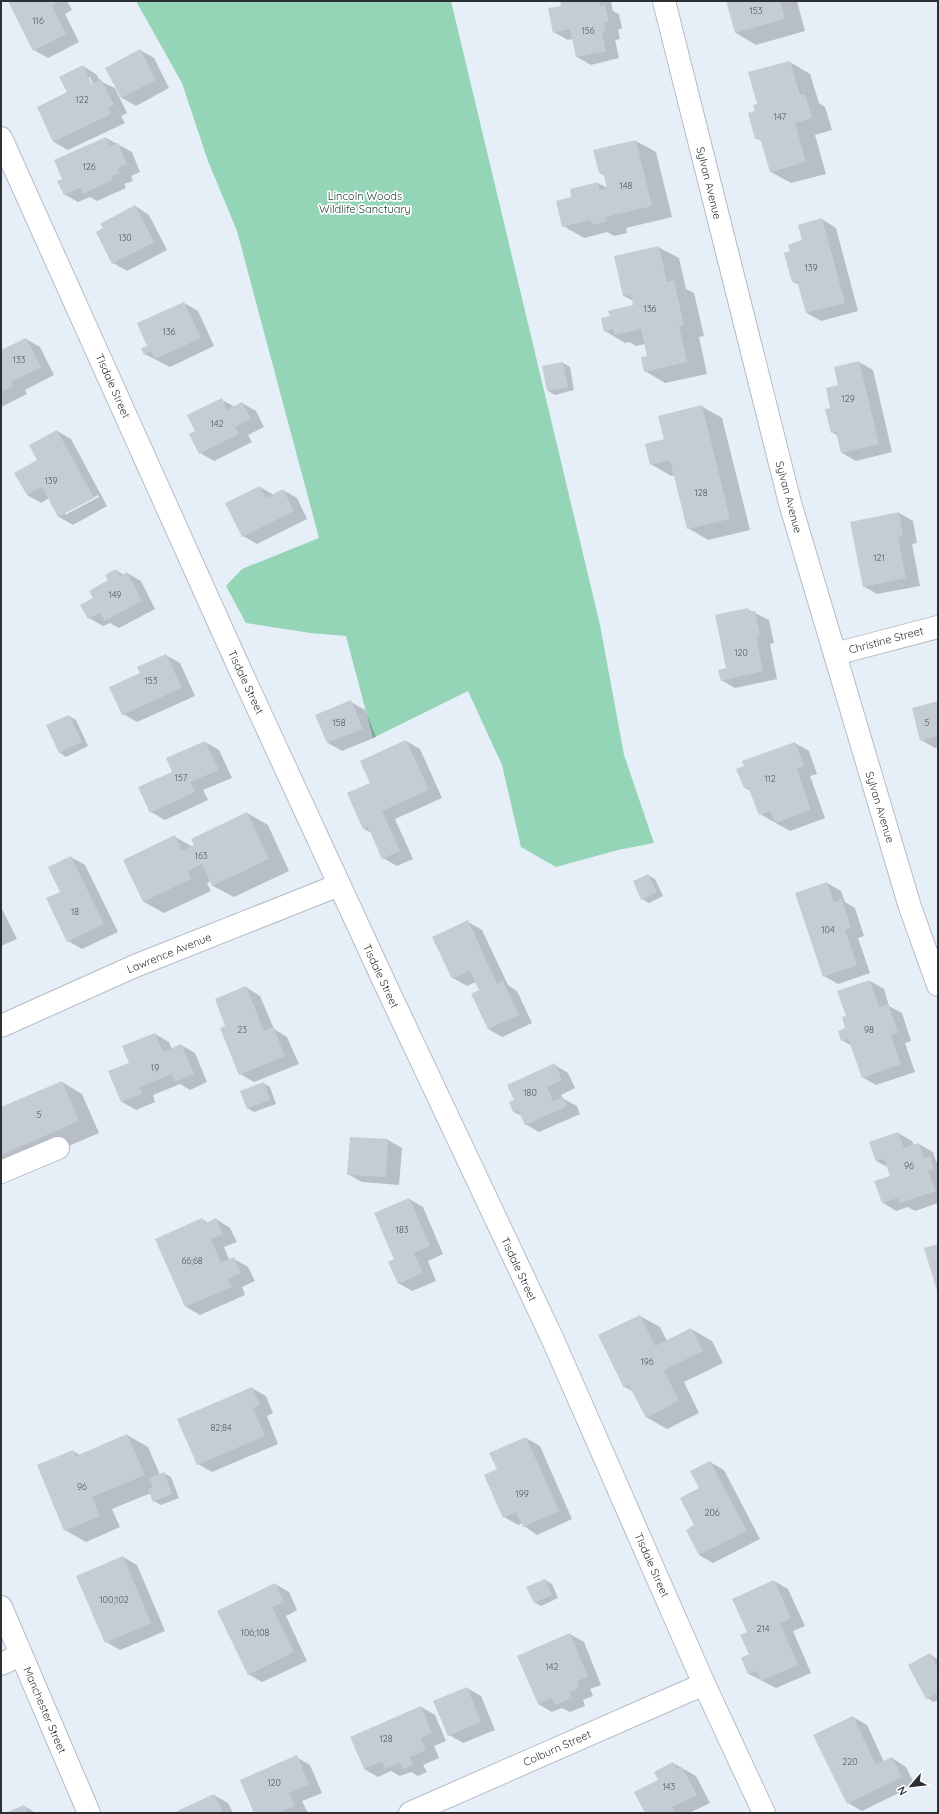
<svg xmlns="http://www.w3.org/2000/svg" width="939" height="1814" viewBox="0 0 939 1814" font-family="Quicksand,sans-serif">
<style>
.green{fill:#93d5b6}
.shadow{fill:#0003;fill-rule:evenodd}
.building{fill:#c4ccd5}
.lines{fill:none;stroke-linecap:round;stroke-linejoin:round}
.minor-casing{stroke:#b5bcc6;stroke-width:24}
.minor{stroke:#fff;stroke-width:22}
.labels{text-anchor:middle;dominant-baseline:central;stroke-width:3.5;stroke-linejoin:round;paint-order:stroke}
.number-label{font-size:9px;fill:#53575c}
.street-label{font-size:11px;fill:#2d3033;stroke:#fff}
.park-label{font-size:11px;fill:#17382a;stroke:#fff}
</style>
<rect width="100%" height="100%" fill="#e6eef7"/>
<polygon class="green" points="136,1 451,1 600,625 624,755 654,843 618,850 556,867 521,847 502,765 468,691 373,738 346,636 310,633 246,623 226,586 242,569 319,538 237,231 208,161 182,83"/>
<g class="shadow">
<polygon points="9,1 67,1 72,10 65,14 79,42 48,58 34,50"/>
<polygon points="561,1 611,1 613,11 619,14 622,28 618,30 620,39 615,40 619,58 591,65 577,57 573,39 568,40 554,32 563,6"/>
<polygon points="724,1 797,1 805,31 756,45 736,33 728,3"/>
<polygon points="140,50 154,58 169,88 136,106 122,98 106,68"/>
<polygon points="790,62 810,74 819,103 825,107 832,130 815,135 826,174 791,183 771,172 763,142 756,138 756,112 758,105"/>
<path d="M83,66L97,75L100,81L115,88L127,113L121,116L125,123L68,150L54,142L38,107L68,93ZM88,77H90L95,88L93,89Z"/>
<polygon points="106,138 132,152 140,172 131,176 133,181 124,184 126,188 97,201 90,197 78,202 64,194 63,179 55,160"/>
<polygon points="636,141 656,152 672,217 626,228 627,233 614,236 607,232 584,238 563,226 573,198 597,183 608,188 605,176 600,173"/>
<polygon points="135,206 149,215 167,250 127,271 113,263"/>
<polygon points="822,219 836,228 858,311 821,321 807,313 800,285 793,282 791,252 804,241"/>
<polygon points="658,247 679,258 686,289 694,293 704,336 699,337 707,374 665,383 645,371 648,357 645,344 636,346 629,342 625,343 605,331 611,317 634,306 633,301 624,296"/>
<polygon points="184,303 198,311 214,346 170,367 145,354 149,346"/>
<polygon points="26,339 40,347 54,375 25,390 27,394 1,407 1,352"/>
<polygon points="859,362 873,370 892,452 856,461 842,453 838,436 832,432 831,409 840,386"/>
<polygon points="563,363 570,367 574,390 555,395 548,391"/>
<polygon points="222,400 235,407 242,403 256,411 264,427 248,435 252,442 214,461 200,453 196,432"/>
<polygon points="701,406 722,418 750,530 708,540 688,528 675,475 671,476 651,464 665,440"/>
<path d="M57,431L71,439L107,506L73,525L59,517L49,498L41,503L27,495ZM98,495L99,497L65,515V513Z"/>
<polygon points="260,487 274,495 283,490 297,498 307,519 257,544 243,536 226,504"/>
<polygon points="899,513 913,521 917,543 912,544 920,586 877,594 863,586"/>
<polygon points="116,570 124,575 127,573 141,581 155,609 119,628 110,623 103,626 89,618 94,599"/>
<polygon points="747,609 769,620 774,643 770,644 777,679 735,688 721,680 728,669"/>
<polygon points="166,655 180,663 195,696 137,722 123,714 141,674"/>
<polygon points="351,702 365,710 376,737 342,751 328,743 317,715"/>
<polygon points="938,702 938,747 935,748 921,740"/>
<polygon points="69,716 76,720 88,746 66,757 60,753"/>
<polygon points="406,741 420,749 442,798 395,819 413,859 397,866 383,858 372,833 364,829 348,794 371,783"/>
<polygon points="205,742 219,750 232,778 203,790 208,800 165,820 151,812 174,772"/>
<polygon points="795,743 809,751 817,774 810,776 825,818 790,831 760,814 751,791 745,788"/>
<polygon points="247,813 268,825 289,871 234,897 213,886 211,881 207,883 211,891 164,913 144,902 175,837 193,847"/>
<polygon points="71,857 85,865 118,932 82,949 68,941 61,893"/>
<polygon points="648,875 655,879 663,896 649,903 642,899"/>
<polygon points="827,883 841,891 845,902 855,908 864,936 858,938 870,973 838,984 824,976"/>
<polygon points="1,907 17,939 1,946"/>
<polygon points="468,922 482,930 508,985 517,991 532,1023 502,1037 488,1029 480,991 476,982 467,986 453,978"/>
<polygon points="870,981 884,989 889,1006 902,1013 911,1041 905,1043 915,1072 876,1085 862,1077 852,1046 842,1040 846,1029 847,1017"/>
<polygon points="246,987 260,996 274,1029 287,1037 299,1064 254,1082 240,1074 226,1026"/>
<polygon points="155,1034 169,1042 172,1049 181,1045 195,1053 207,1082 190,1090 180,1084 153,1095 155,1102 136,1110 122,1102 131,1063"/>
<polygon points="555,1065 568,1073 575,1088 561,1095 562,1098 577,1106 580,1114 539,1132 525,1124 522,1116 514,1112 510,1102 515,1100"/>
<polygon points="62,1082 82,1094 99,1133 1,1175 1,1108"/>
<polygon points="263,1083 270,1087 276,1104 254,1112 247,1108"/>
<polygon points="898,1133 912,1141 914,1146 919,1144 933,1152 936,1161 938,1163 938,1203 915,1211 908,1207 896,1211 882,1202 891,1176 888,1167 876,1161 870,1142"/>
<polygon points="388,1140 402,1148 399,1185 362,1182 348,1174"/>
<polygon points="409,1199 423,1207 443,1254 428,1261 436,1281 412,1291 398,1283 395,1260 375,1213"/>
<polygon points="202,1219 208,1223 216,1219 230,1228 237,1242 224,1247 230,1261 234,1259 248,1267 255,1281 242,1287 245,1295 200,1315 186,1307 156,1240"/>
<polygon points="640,1316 660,1327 667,1341 691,1329 712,1341 723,1363 684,1382 699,1413 667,1429 646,1417 634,1392 625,1387"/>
<polygon points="252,1388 266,1396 273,1413 267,1416 278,1444 212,1472 198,1464"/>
<polygon points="127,1435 148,1447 160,1475 164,1473 171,1477 179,1498 161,1505 154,1501 151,1493 112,1509 120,1527 86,1542 65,1530 73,1451 80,1455"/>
<polygon points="526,1438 540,1446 572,1519 537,1535 524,1526 522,1523 518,1525 504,1517 498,1470 491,1454"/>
<polygon points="710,1462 724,1470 760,1539 713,1563 699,1555 695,1526"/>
<polygon points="123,1557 137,1565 165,1631 120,1650 106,1642"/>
<polygon points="545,1580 552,1584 558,1598 541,1606 534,1602"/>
<polygon points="774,1581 788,1589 805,1626 793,1631 811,1673 776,1688 749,1674 742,1658 750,1654 748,1633"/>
<polygon points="275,1584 289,1592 297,1610 286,1616 307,1661 262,1682 248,1674"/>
<polygon points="570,1634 584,1642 601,1685 590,1689 593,1696 583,1700 585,1706 570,1712 562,1708 552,1712 538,1704"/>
<polygon points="930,1654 938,1660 938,1700 934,1702 927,1698"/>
<polygon points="467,1688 481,1696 495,1730 463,1743 449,1735"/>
<polygon points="421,1707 435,1715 446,1741 434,1746 439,1758 423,1765 427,1772 418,1776 411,1772 400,1776 391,1771 378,1777 364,1769"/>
<polygon points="853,1717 867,1725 884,1762 892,1758 906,1767 915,1785 862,1811 848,1803"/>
<polygon points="296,1757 310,1765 322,1793 302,1801 308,1813 255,1813"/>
<polygon points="673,1763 696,1776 710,1803 689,1813 646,1813 659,1780"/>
<polygon points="214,1795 228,1803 233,1813 175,1813"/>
<polygon points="24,1806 36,1813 8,1813"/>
</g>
<g class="building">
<polygon points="8,1 58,1 52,6 66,34 33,51"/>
<polygon points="560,1 599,1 600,7 605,5 609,21 604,22 606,31 602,32 606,51 576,57 570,29 553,33 548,8 561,6"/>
<polygon points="726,1 780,1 785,19 735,33"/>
<polygon points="140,49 156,80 121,98 105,68"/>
<polygon points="790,61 800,95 805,94 812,118 795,123 806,162 770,172 760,138 755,139 748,113 755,111 753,105 757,104 748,72"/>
<polygon points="83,65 92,84 101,79 114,105 108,108 111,114 53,142 37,107 67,92 59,77"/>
<polygon points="106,137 110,146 118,143 127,164 118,168 120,173 111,176 113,180 83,194 80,188 64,195 57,181 62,179 54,160"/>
<polygon points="636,140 652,206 606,217 607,221 592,225 591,220 562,227 556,201 571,197 570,189 598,182 599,190 607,188 603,172 599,173 593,150"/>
<polygon points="135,205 154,242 112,264 96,232 103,228 100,224"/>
<polygon points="822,218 845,303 806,313 797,281 792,282 784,253 790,251 788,245 802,240 798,225"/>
<polygon points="659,246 667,282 674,280 684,325 679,326 687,362 644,372 641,357 647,356 641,329 615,335 613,329 604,332 601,318 610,316 608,311 633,305 631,295 623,296 614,256"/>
<polygon points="184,302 201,338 155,359 151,351 144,355 141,348 147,346 137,323"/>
<polygon points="26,338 41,367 11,382 14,386 1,392 1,350"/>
<polygon points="859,361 879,444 841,453 836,432 831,433 825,409 830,408 826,388 838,385 834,367"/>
<polygon points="563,362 568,387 547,391 542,366"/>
<polygon points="222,398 227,410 242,402 251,419 235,427 239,434 199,454 189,434 195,431 187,415"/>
<polygon points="702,405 730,519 687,529 670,460 650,465 645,444 664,439 658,416"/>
<polygon points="57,430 94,498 58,517 42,487 27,495 14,473 37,460 29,445"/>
<polygon points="260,486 266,498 283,489 294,511 242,537 225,503"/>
<polygon points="899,512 903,536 898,537 906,578 863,587 850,522"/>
<polygon points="116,569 120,576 127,572 142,601 104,621 100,613 88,619 80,605 93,598 89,591 108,580 105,575"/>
<polygon points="748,608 749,612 755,611 760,635 756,636 763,671 721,681 718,670 726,668 715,615"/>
<polygon points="166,654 182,688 122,715 109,687 140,673 137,667"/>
<polygon points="351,700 363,729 327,743 315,715"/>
<polygon points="938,701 938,736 920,741 912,708"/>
<polygon points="69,715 82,742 59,753 46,725"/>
<polygon points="406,740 429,790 382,811 400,851 382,859 368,827 363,829 347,793 370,783 360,761"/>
<polygon points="205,741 219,770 190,782 195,792 150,813 138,787 172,772 166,758"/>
<polygon points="795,742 804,766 797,769 811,810 775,823 770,811 759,815 748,787 744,788 736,769 744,766 742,761"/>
<polygon points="247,812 269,859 212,886 202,864 188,871 191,879 143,902 123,860 175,835 182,851 194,845 191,839"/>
<polygon points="71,856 104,924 67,942 46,898 60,892 48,867"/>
<polygon points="648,874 657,892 641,900 633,881"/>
<polygon points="827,882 834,902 842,899 851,928 845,930 857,965 823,977 795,893"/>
<polygon points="468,920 497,984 503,981 519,1015 488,1029 471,994 479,990 470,971 452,979 432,937"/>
<polygon points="870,980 879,1007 888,1004 898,1033 891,1035 901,1064 862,1078 848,1038 841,1041 838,1031 845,1028 842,1017 846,1016 837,991"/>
<polygon points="246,986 264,1031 273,1027 285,1056 239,1075 220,1028 225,1026 215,999"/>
<polygon points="155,1033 163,1052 181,1044 194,1074 175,1082 172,1074 140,1087 142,1094 121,1102 108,1071 129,1063 122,1046"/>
<polygon points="555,1063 562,1080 547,1087 553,1101 563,1097 567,1106 525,1125 518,1110 513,1112 509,1102 514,1100 507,1085"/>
<polygon points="62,1081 79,1121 1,1155 1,1107"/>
<polygon points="264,1082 270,1100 247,1109 240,1091"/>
<polygon points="898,1132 904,1148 919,1143 924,1158 930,1156 934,1169 928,1171 936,1191 900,1203 898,1198 882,1203 874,1181 890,1176 884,1159 876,1161 869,1142"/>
<polygon points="350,1137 388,1139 386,1177 347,1175"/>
<polygon points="409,1198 430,1246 414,1253 423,1273 398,1284 388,1262 394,1259 374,1213"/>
<polygon points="202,1218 205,1224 216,1218 223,1234 211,1239 221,1263 234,1257 241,1273 228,1279 232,1287 185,1307 155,1239"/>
<polygon points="938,1244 938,1294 924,1248"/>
<polygon points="640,1315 655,1346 691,1328 703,1351 664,1370 679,1401 646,1418 629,1385 624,1388 598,1335"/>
<polygon points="252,1387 260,1405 253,1408 265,1436 197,1465 177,1419"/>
<polygon points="127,1434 145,1475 92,1497 100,1516 64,1531 37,1465 73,1450 76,1456"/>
<polygon points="526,1437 559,1511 523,1527 516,1512 503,1518 484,1475 497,1469 489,1453"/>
<polygon points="710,1461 747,1531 699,1555 686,1530 694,1525 680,1498 699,1488 690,1471"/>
<polygon points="164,1472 172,1494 153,1502 148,1489 153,1487 149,1478"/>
<polygon points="123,1556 151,1623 105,1643 76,1576"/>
<polygon points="545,1579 552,1595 534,1603 526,1587"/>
<polygon points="774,1580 791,1618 780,1623 798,1665 761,1681 757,1671 748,1674 741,1658 749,1654 740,1635 747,1632 732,1599"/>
<polygon points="275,1583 284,1602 272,1607 294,1652 248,1675 217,1611"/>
<polygon points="570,1633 588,1677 577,1681 579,1688 569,1692 572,1698 555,1705 552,1698 538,1704 517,1656"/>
<polygon points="930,1653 938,1668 938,1693 926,1699 908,1665"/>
<polygon points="467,1687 481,1722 448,1736 433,1701"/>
<polygon points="421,1706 432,1733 421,1738 426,1750 410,1757 413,1764 403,1769 400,1763 385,1769 382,1761 364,1769 350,1737"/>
<polygon points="853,1716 876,1765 892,1757 902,1777 847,1804 813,1735"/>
<polygon points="297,1755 309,1785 289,1793 295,1806 277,1813 254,1813 240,1780"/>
<polygon points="673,1762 677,1769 682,1767 697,1795 672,1807 675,1813 645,1813 634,1792 658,1780 654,1772"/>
<polygon points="214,1794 223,1813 173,1813"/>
<polygon points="24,1805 28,1813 5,1813"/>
</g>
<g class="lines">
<defs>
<g id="minor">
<polyline points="664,1 790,503 910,907 938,985"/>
<polyline points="1,138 237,663 387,988 553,1340 704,1684 764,1813"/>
<polyline points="835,654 938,627"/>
<polyline points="1,1026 135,966 339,885"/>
<polyline points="1,1172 58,1148"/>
<polyline points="1,1607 89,1813"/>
<polyline points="1,1664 21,1655"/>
<polyline points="410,1813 704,1684"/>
</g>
</defs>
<use href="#minor" class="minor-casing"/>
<use href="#minor" class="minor"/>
</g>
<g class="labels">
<g class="number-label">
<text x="756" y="10">153</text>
<text x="38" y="20">116</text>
<text x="588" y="30">156</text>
<text x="82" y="99">122</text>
<text x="780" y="116">147</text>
<text x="89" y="166">126</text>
<text x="626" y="185">148</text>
<text x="125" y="237">130</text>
<text x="811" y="267">139</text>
<text x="650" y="308">136</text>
<text x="169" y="331">136</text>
<text x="19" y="359">133</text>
<text x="848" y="398">129</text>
<text x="217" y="423">142</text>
<text x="51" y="480">139</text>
<text x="701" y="492">128</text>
<text x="879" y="557">121</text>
<text x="115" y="594">149</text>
<text x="741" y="652">120</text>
<text x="151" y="680">153</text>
<text x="339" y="722">158</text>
<text x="927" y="722">5</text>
<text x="181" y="777">157</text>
<text x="770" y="778">112</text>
<text x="201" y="855">163</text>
<text x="75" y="911">18</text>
<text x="828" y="929">104</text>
<text x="242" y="1029">23</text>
<text x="869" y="1029">98</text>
<text x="155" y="1067">19</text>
<text x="530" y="1092">180</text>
<text x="39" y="1114">5</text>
<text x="909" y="1165">96</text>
<text x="402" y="1229">183</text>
<text x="192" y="1260">66;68</text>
<text x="647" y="1361">196</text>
<text x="221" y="1427">82;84</text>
<text x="82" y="1486">96</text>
<text x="522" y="1493">199</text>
<text x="712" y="1512">206</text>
<text x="114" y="1599">100;102</text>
<text x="763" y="1628">214</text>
<text x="255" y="1632">106;108</text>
<text x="552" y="1666">142</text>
<text x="386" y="1738">128</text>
<text x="850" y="1761">220</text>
<text x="274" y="1782">120</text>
<text x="669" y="1786">143</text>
</g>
<g class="street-label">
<text transform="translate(709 183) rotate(76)">Sylvan Avenue</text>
<text transform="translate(113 386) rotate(66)">Tisdale Street</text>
<text transform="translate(789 497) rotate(75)">Sylvan Avenue</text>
<text transform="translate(886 640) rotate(-15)">Christine Street</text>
<text transform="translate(246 682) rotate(65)">Tisdale Street</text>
<text transform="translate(880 807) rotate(73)">Sylvan Avenue</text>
<text transform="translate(169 953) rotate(-22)">Lawrence Avenue</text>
<text transform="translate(381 976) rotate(65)">Tisdale Street</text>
<text transform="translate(519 1269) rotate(65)">Tisdale Street</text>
<text transform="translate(652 1565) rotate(66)">Tisdale Street</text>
<text transform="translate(45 1710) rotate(67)">Manchester Street</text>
<text transform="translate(557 1748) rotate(-24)">Colburn Street</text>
</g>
<g class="park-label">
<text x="365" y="196">Lincoln Woods<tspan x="365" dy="13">Wildlife Sanctuary</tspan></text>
</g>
</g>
<rect width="939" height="1814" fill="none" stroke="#2d3033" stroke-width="4"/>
<g transform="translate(911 1786) rotate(242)" stroke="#ffffff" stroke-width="3" paint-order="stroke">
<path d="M0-3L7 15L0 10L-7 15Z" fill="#2d3033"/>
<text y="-6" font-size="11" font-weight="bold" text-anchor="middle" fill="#2d3033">N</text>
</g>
</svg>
